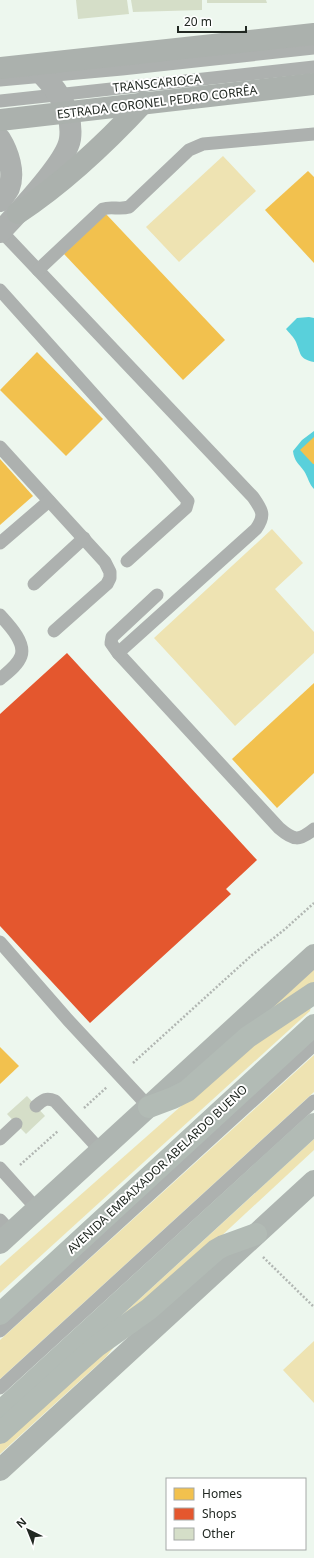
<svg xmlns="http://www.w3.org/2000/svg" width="314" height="1558" viewBox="0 0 314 1558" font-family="'Noto Sans',sans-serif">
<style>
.green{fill:#eee3b2}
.water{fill:#59d0db}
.homes{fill:#f2c14e}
.shops{fill:#e4572e}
.building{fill:#d5dec8}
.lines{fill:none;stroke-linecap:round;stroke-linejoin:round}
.path{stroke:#b1b6b2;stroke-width:2.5;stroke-dasharray:2 2;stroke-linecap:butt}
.lane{stroke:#adb1af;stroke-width:13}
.street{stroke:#adb1af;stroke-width:22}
.secondary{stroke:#abb1ad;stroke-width:22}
.primary{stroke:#aeb5b1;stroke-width:22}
.highway{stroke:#b2bbb5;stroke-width:22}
.labels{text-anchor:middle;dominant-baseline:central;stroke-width:4;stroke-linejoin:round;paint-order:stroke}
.street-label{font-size:12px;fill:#212822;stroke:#fff}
</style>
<rect width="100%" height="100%" fill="#edf7ee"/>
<g class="green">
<polygon points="223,156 256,191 179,262 146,227"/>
<polygon points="272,529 303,563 275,589 314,632 314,653 235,726 154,638"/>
<polygon points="314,969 314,984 274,1010 272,1008"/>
<polygon points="311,1006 310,1011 0,1293 0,1266 240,1054"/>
<polygon points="314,1055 314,1092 0,1379 0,1340"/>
<polygon points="314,1139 314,1150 161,1292 121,1316"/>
<polygon points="314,1341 314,1403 283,1370"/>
<polygon points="114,1347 106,1357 0,1454 0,1441 101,1352"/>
</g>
<g class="water">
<path d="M309,317L314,318V362C299,359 301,354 296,342C294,337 289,333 286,329L297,318Z"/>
<path d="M314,431V489C309,484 308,477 304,471C299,464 294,461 293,451L302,440Z"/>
</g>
<g class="homes">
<polygon points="308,171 314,177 314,263 265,210"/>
<polygon points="106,214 225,340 183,380 64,254"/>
<polygon points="37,352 103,419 66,456 0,390"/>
<polygon points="314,437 314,464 313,464 300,450"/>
<polygon points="0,459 33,496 0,525"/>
<polygon points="314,683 314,773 277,808 232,759"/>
<polygon points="0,1047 19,1066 0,1084"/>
</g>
<polygon class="shops" points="67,653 257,860 226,889 231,894 90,1023 0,926 0,714"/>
<g class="building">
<polygon points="76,0 127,0 129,14 78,19"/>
<polygon points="131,0 202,0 202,10 133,12"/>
<polygon points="207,0 266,0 267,3 207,3"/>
<polygon points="27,1096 45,1116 26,1134 7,1114"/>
</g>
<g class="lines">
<g class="path">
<polyline points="133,1063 252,955 284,930 314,903"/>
<polyline points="84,1108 107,1087"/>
<polyline points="20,1165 58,1131"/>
<polyline points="263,1257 314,1307"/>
</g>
<g class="lane">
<polyline points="0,80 122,69 314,48"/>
<polyline points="0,101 314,67"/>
<path d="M1,231L253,497C262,510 266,515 256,529L118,653L279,828C294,841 299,841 314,829"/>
<path d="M38,270L103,209C111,206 120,210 129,207L189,150L203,144L314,134"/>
<polyline points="0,290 156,464 188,501 186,508 127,561"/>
<polyline points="0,447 105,562 110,572 110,578 107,584 54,631"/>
<polyline points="0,543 49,501"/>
<polyline points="34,584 84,538"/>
<path d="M0,615C8,624 26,642 21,656C18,665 7,673 0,679"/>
<polyline points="118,653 111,643 112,637 157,595"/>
<polyline points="0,942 68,1020 149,1107"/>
<path d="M36,1106C43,1100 46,1097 55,1101L101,1151"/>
<polyline points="0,1139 16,1124"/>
<polyline points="0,1168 37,1209"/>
<polyline points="0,1220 11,1232"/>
<polyline points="0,1331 314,1045"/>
<polyline points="0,1388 314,1101"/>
</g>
<g class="street">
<path d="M0,139C8,152 15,172 9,188C7,192 3,197 0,201"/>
<path d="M0,232C17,214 67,161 70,139C74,109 53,84 33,65"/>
</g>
<g class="secondary">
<polyline points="0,68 314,34"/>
<polyline points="0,120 314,84"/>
<path d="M18,213C65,182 106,143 144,102"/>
</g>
<g class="primary">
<polyline points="0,1243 314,955"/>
<polyline points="0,1470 314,1181"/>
</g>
<g class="highway">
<polyline points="149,1107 173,1098 187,1091 248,1037 314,993"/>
<polyline points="0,1314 314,1025"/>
<polyline points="0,1412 314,1124"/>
<polyline points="0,1433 74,1366 97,1346 149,1309 216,1250 223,1246 256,1234"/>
</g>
</g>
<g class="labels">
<g class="street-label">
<text transform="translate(157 83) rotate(-6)">TRANSCARIOCA</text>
<text transform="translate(157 102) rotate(-7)">ESTRADA CORONEL PEDRO CORRÊA</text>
<text transform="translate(157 1169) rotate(-43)">AVENIDA EMBAIXADOR ABELARDO BUENO</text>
</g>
</g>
<rect x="166" y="1478" width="140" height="72" fill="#ffffff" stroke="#a6a9a7"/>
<rect x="174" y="1488" width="20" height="12" fill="#f2c14e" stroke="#a6a9a7"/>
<text x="202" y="1498" font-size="12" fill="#212822">Homes</text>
<rect x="174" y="1508" width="20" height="12" fill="#e4572e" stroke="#a6a9a7"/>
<text x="202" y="1518" font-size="12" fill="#212822">Shops</text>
<rect x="174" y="1528" width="20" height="12" fill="#d5dec8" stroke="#a6a9a7"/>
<text x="202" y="1538" font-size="12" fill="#212822">Other</text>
<g transform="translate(28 1530) rotate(317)" stroke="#ffffff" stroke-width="3" paint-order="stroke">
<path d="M0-3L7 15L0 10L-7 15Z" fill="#212822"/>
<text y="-6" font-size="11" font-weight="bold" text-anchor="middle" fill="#212822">N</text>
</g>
<path d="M178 26v6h68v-6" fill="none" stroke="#212822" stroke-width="2"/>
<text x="184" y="26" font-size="12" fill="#212822" stroke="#ffffff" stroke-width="3" paint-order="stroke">20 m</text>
</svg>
